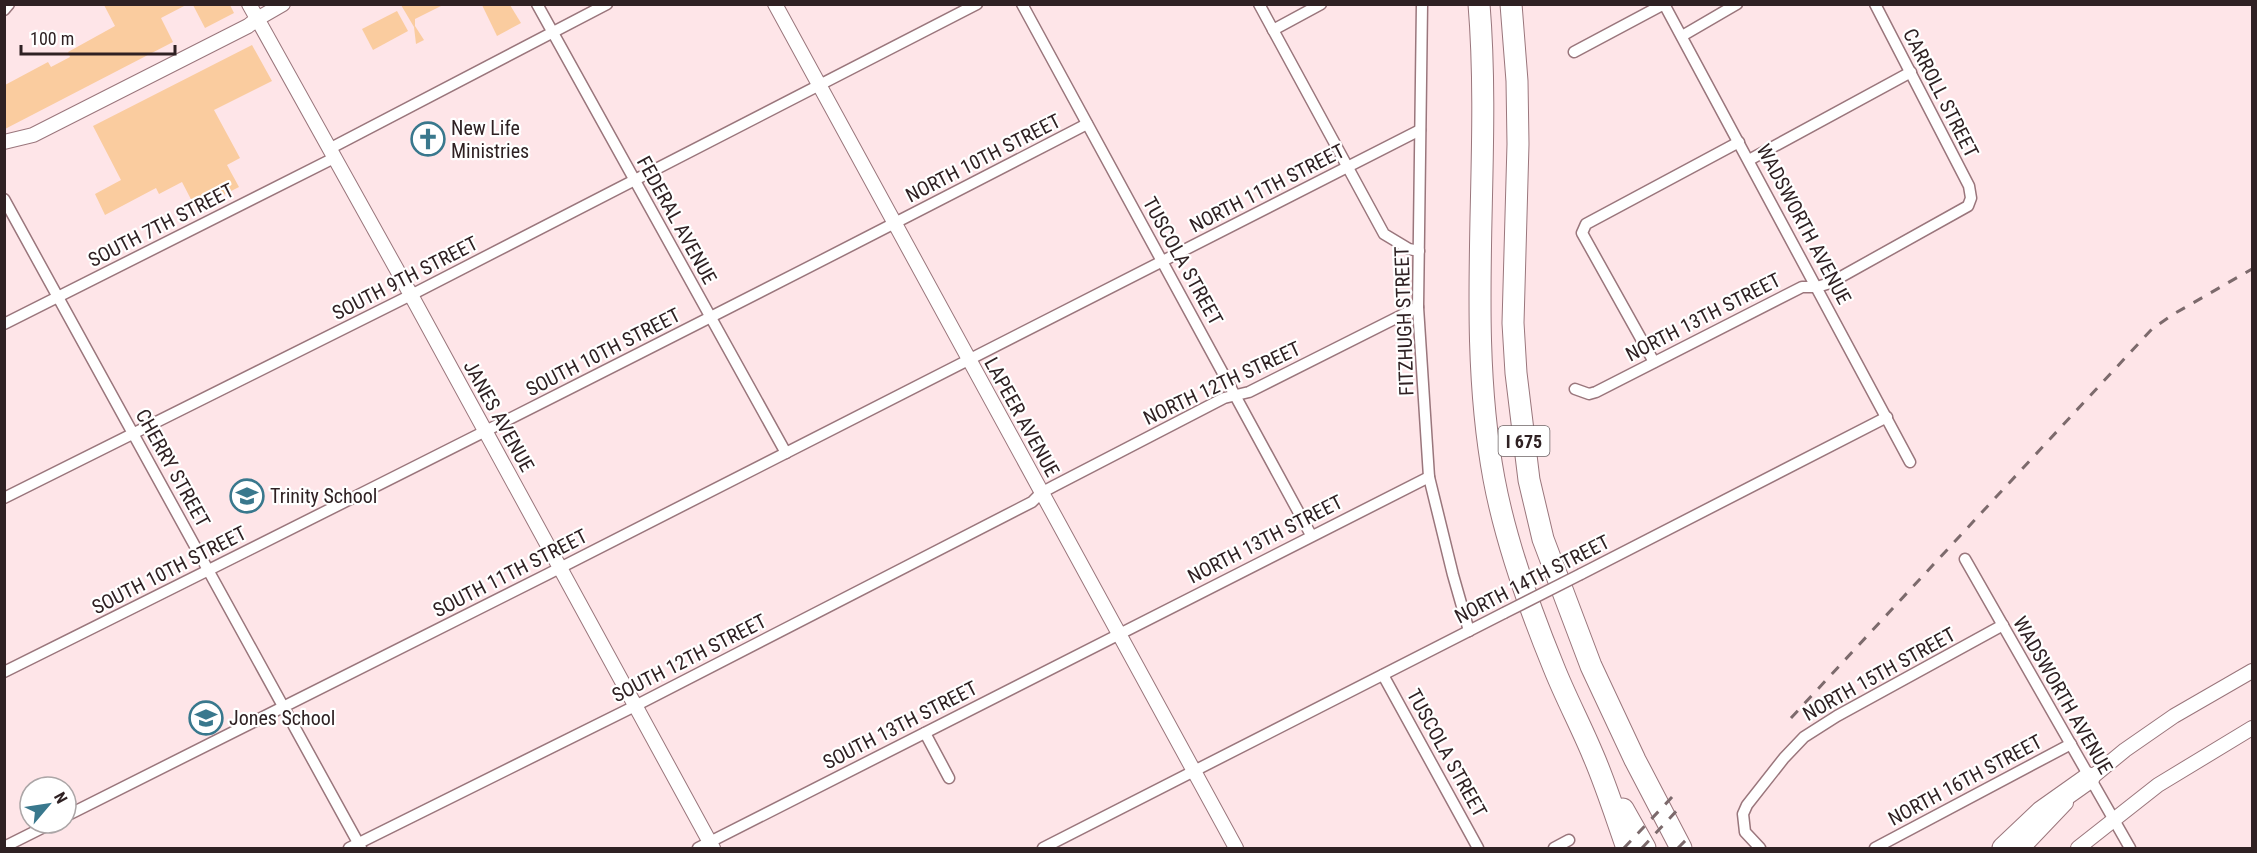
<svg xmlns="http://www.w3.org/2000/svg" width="2257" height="853" viewBox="0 0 2257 853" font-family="'Roboto Condensed',sans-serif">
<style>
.green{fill:#facc9f}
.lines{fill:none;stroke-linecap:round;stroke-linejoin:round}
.minor-casing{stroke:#9a767c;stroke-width:13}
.tertiary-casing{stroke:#9a767c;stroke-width:16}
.motorway-casing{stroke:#9a767c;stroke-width:23}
.minor{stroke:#fff;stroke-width:10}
.tertiary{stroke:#fff;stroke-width:14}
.motorway{stroke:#fff;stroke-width:21}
.rail{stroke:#7c6a6c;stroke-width:3;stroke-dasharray:10 10;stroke-linecap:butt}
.minor-bridge-casing{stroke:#9a767c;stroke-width:13;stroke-linecap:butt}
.minor-bridge{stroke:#fff;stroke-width:10}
.labels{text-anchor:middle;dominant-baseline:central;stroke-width:4.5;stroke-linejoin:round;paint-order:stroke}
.shield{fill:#fff;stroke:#6d6465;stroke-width:1.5}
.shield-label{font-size:18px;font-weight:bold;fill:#2f2123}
.street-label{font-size:20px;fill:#2f2123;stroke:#fff}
.poi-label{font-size:20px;fill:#2f2123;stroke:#fff;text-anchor:start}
</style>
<rect width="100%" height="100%" fill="#fee5e8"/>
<g class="green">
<polygon points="104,5 186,5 161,18 173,42 5,129 5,85 48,62 51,67 70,57 68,52 115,26"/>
<polygon points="193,5 230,5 234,13 205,28"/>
<polygon points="401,5 443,5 415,19 415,26 424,40 416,44 414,27"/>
<polygon points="482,5 510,5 521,23 497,36"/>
<polygon points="397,11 408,31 373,50 362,29"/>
<polygon points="252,45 272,81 214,110 240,158 227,165 239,187 196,209 182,182 159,194 156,188 105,215 95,194 121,180 93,126"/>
</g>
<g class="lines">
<defs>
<g id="minor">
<polyline points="537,4 786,453"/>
<polyline points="1022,4 1311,535"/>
<polyline points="1259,4 1384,234 1409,249 1419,251"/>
<polyline points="1422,4 1418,307 1429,477 1453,575 1469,631"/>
<polyline points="1664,4 1910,462"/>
<polyline points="4,10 9,4"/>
<polyline points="1273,30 1321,4"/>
<polyline points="1682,36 1737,4"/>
<polyline points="1574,52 1664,4"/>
<polyline points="329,149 607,4"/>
<polyline points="1749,160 1911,72"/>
<polyline points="4,199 361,848"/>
<polyline points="4,324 334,158"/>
<polyline points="1654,362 1582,233 1586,224 1739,142"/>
<polyline points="1575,389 1589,394 1596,392 1802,287 1817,287 1830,283 1968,206 1971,198 1969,186 1875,4"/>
<polyline points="4,498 411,295 977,4"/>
<polyline points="1965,559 2130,848"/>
<polyline points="1581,574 1887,417"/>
<path d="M4,672C366,492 728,310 1087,124"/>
<polyline points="1383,675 1478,848"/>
<polyline points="925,733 949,778"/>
<polyline points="66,816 548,574 1420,130"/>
<polyline points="4,847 52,823"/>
<polyline points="349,848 635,706 1032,502 1041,493 1054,486 1224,398 1249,392 1418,307"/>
<polyline points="698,848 1429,477"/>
<polyline points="1043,848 1504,613"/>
<polyline points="1554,848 1569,840"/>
<polyline points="1760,848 1745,832 1743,814 1747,805 1784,758 1804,737 1837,716 2003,625"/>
<polyline points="1875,848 2071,744"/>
</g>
<g id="tertiary">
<polyline points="249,4 411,295 713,848"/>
<polyline points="775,4 1236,848"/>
<polyline points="4,142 33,135 248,26 257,19 283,4"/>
<polyline points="2085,783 2125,750 2174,716 2252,671"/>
<polyline points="2023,848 2066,803"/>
<polyline points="2078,848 2158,785 2252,728"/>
</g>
<g id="motorway">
<path d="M1479,4C1492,162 1465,323 1494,479C1506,543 1529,607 1554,668C1566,698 1581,726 1593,755C1606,785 1616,817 1627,848"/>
<polyline points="1511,4 1517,81 1518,144 1513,323 1516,373 1529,480 1543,539 1591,666 1635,760 1681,848"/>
<polyline points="1623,809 1645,848"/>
<polyline points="2003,848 2041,812 2089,778"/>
</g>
</defs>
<use href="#minor" class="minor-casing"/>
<use href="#tertiary" class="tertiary-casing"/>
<use href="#motorway" class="motorway-casing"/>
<use href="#minor" class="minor"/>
<use href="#tertiary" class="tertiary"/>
<use href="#motorway" class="motorway"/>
<g class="rail">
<polyline points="1791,718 2152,329 2172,315 2252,269"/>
<polyline points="1624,848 1674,795"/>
<polyline points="1642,848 1681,806"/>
<polyline points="1678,848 1691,835"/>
</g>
<defs>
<polyline id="minor-bridge" points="1504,613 1581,574"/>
</defs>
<use href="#minor-bridge" class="minor-bridge-casing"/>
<use href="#minor-bridge" class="minor-bridge"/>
</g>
<defs>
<symbol id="church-ring" viewBox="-11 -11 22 22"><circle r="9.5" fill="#fff" stroke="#39788d" stroke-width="1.5"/><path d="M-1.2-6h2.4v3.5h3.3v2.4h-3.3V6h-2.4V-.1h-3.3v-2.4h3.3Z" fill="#39788d"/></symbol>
<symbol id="school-ring" viewBox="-11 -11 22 22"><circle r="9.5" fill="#fff" stroke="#39788d" stroke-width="1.5"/><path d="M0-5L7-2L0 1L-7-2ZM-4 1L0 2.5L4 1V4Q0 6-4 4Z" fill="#39788d"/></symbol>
</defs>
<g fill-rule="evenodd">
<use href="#church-ring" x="409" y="120" width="38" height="38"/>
<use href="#school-ring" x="228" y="477" width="38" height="38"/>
<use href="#school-ring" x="187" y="699" width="38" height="38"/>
</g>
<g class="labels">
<rect class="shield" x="1498.5" y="426" width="51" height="30" rx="4.5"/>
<g class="shield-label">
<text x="1524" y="441">I 675</text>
</g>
<g class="street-label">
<text transform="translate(1941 93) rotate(63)">CARROLL STREET</text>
<text transform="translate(983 158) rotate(-27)">NORTH 10TH STREET</text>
<text transform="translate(1267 188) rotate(-27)">NORTH 11TH STREET</text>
<text transform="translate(677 220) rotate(61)">FEDERAL AVENUE</text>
<text transform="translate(1804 224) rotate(62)">WADSWORTH AVENUE</text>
<text transform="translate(161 225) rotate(-27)">SOUTH 7TH STREET</text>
<text transform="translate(1183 261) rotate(61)">TUSCOLA STREET</text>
<text transform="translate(405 278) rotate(-27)">SOUTH 9TH STREET</text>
<text transform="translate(1703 317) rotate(-27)">NORTH 13TH STREET</text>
<text transform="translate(1404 321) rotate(-92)">FITZHUGH STREET</text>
<text transform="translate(603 352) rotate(-27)">SOUTH 10TH STREET</text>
<text transform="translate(1222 383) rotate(-25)">NORTH 12TH STREET</text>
<text transform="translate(499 416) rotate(61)">JANES AVENUE</text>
<text transform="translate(1022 417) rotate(61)">LAPEER AVENUE</text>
<text transform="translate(173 468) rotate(61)">CHERRY STREET</text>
<text transform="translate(1265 539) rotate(-27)">NORTH 13TH STREET</text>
<text transform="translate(169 570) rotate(-27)">SOUTH 10TH STREET</text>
<text transform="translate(510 573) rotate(-27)">SOUTH 11TH STREET</text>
<text transform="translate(1532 579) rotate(-27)">NORTH 14TH STREET</text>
<text transform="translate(689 658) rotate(-27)">SOUTH 12TH STREET</text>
<text transform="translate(1879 674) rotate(-29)">NORTH 15TH STREET</text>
<text transform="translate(2063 695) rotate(60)">WADSWORTH AVENUE</text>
<text transform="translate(900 725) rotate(-27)">SOUTH 13TH STREET</text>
<text transform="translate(1447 753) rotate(61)">TUSCOLA STREET</text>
<text transform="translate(1965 780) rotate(-28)">NORTH 16TH STREET</text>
</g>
<g class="poi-label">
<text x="451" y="128">New Life<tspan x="451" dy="23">Ministries</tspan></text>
<text x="270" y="496">Trinity School</text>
<text x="229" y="718">Jones School</text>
</g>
</g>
<rect width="2257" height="853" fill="none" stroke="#2f2123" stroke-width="12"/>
<g transform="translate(48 805) rotate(61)"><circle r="28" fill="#ffffff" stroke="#aca6a7" stroke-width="1.5"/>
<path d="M0-4.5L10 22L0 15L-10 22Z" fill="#39788d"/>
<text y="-9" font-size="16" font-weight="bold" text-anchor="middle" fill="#2f2123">N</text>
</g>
<path d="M21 45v9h154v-9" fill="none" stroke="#2f2123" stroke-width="3"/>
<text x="30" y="45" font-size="18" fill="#2f2123" stroke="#ffffff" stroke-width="4.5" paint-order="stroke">100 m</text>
</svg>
